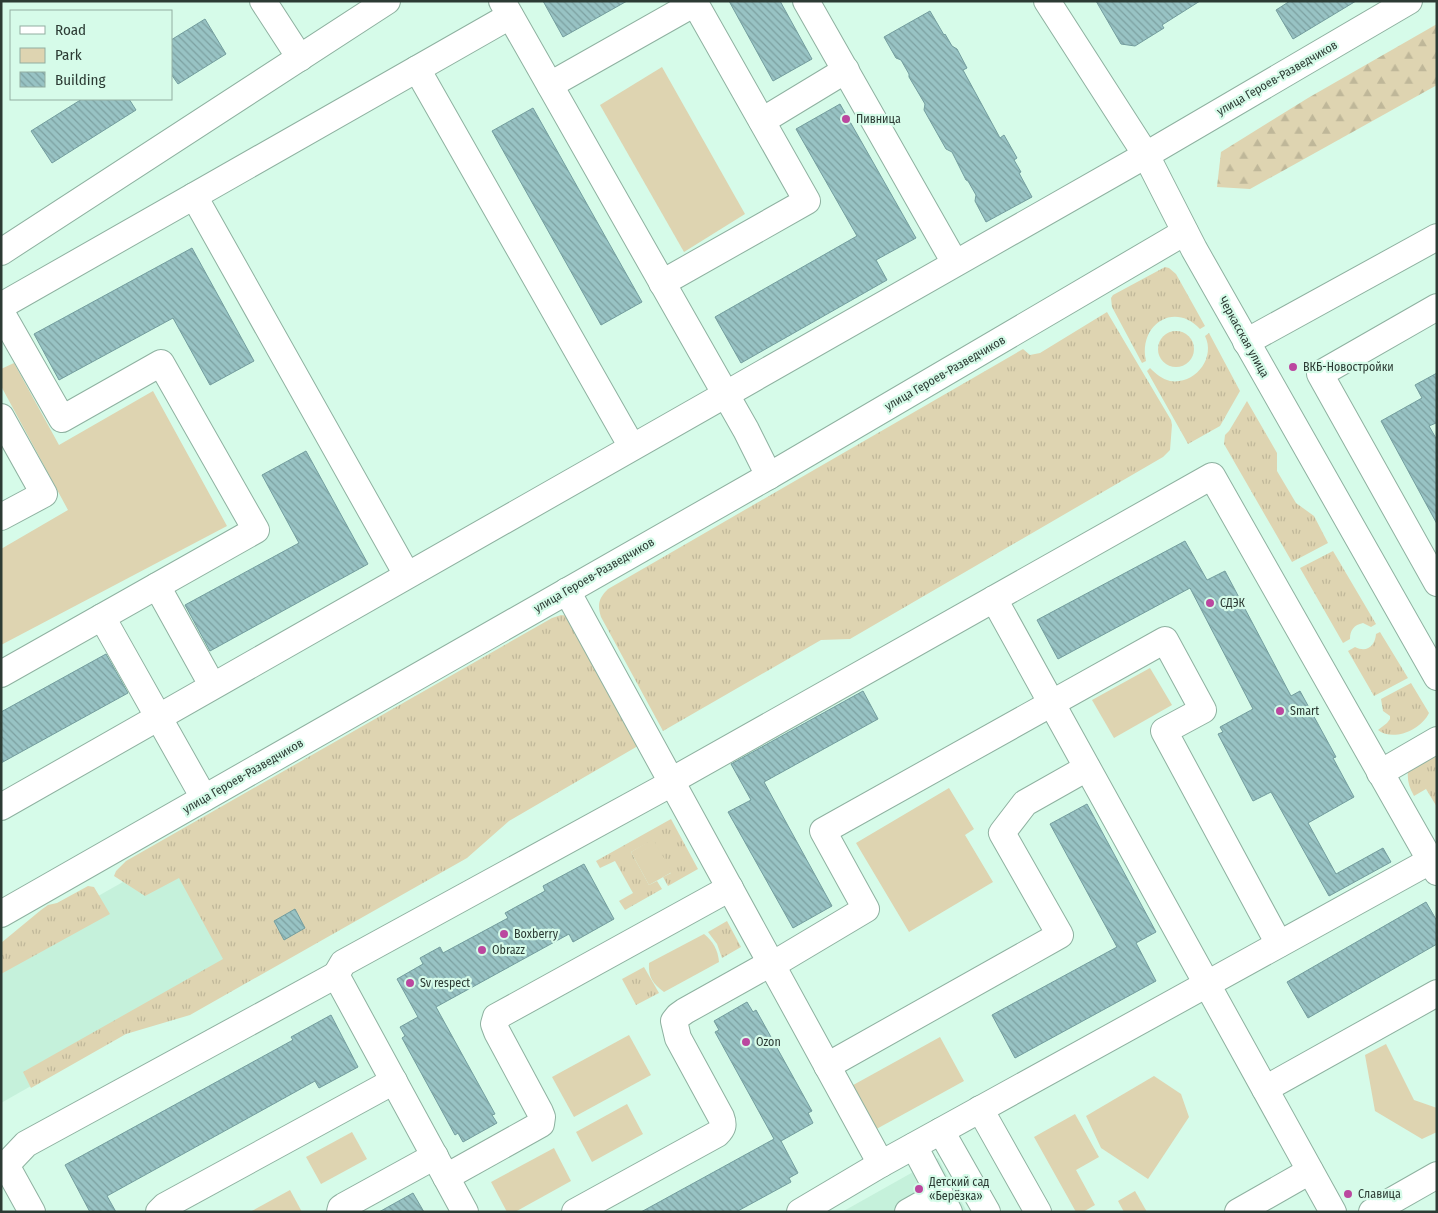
<svg xmlns="http://www.w3.org/2000/svg" width="1438" height="1213" viewBox="0 0 1438 1213" font-family="'Fira Sans Condensed',sans-serif">
<style>
.built{fill:#c5f1db}
.grass{fill:url(#grass-tufts)}
.forest{fill:url(#forest-firs)}
.green{fill:#ded4b1}
.building{fill:url(#building-back-hatch);stroke:#739d9e}
.lines{fill:none;stroke-linecap:round;stroke-linejoin:round}
.minor-casing{stroke:#8eb1a0;stroke-width:28}
.minor{stroke:#fff;stroke-width:26}
.poi-dot{fill:#bb479f;stroke:#d6fbe9;stroke-width:2}
.labels{text-anchor:middle;dominant-baseline:central;stroke-width:4.5;stroke-linejoin:round;paint-order:stroke}
.street-label{font-size:12px;fill:#2c3b34;stroke:#d6fbe9}
.poi-label{font-size:12px;fill:#2c3b34;stroke:#d6fbe9;text-anchor:start}
</style>
<defs>
<pattern id="grass-tufts" width="24" height="20" patternUnits="userSpaceOnUse" patternTransform="scale(1.25)"><rect width="24" height="20" fill="#ded4b1"/><path d="M3 7l-1-3M5 7V3M7 7l1-3M15 17l-1-3M17 17v-4M19 17l1-3" fill="none" stroke="#bfb799"/></pattern>
<pattern id="forest-firs" width="22" height="20" patternUnits="userSpaceOnUse" patternTransform="scale(1.25)"><rect width="22" height="20" fill="#ded4b1"/><path d="M5 1l3.5 6h-7zM16 11l3.5 6h-7z" fill="#bfb799"/></pattern>
<pattern id="building-back-hatch" width="6" height="6" patternUnits="userSpaceOnUse" patternTransform="scale(1.25)"><rect width="6" height="6" fill="#98c3c4"/><path d="M-1 5l2 2M0 0l6 6M5-1l2 2" fill="none" stroke="#7ca0a0"/></pattern>
</defs>
<rect width="100%" height="100%" fill="#d6fbe9"/>
<g class="built">
<polygon points="183,848 239,968 1,1103 1,951"/>
<polygon points="938,1158 967,1212 842,1212"/>
</g>
<g class="grass">
<path d="M1165,267L1169,268L1176,274L1205,326L1200,329C1174,301 1138,325 1146,361L1142,363L1112,307L1111,298L1113,295Z"/>
<path d="M1107,312L1171,420L1172,425L1170,450L1163,457L850,639L821,640L663,731L601,617C597,604 599,598 608,589L1023,349L1030,355L1040,353Z"/>
<circle cx="1176" cy="349" r="18"/>
<path d="M1209,333L1240,391L1220,426L1188,444L1147,371L1150,368C1156,374 1162,379 1170,381C1195,385 1216,358 1205,336Z"/>
<polygon points="1247,401 1277,453 1277,471 1296,503 1314,516 1328,543 1292,562 1224,444 1225,435 1229,431"/>
<path d="M1333,551L1376,624L1371,627L1363,623C1354,625 1350,630 1350,639L1343,643L1300,568Z"/>
<polygon points="561,615 569,616 643,743 509,821 467,858 190,1015 126,1034 31,1088 23,1072 223,959 179,878 145,896 114,876 116,871 126,861 552,618"/>
<path d="M1380,632L1408,678L1374,696L1348,651L1355,647C1367,653 1375,646 1376,634Z"/>
<path d="M1411,683L1429,713C1421,730 1393,742 1378,730L1387,723L1390,719V716L1383,711L1381,699Z"/>
<path d="M1437,748V807L1426,789L1414,796C1409,787 1407,780 1408,771Z"/>
<polygon points="671,819 698,869 668,886 663,877 671,873 653,840 631,852 649,885 657,881 662,889 625,910 619,901 633,893 615,861 600,868 596,861"/>
<polygon points="88,886 94,887 110,914 1,974 1,943 41,910 48,905 57,903"/>
<polygon points="727,921 741,947 722,958 717,944 708,932"/>
<polygon points="644,967 659,993 636,1005 622,979"/>
</g>
<polygon class="forest" points="1437,24 1437,85 1250,189 1217,187 1221,152 1308,98"/>
<g class="green">
<polygon points="662,67 745,214 684,252 600,105"/>
<polygon points="14,363 59,445 153,391 227,526 1,645 1,549 68,510 1,386 1,369"/>
<polygon points="1150,668 1172,705 1114,738 1092,700"/>
<polygon points="949,788 974,829 965,835 993,882 909,932 856,843"/>
<polygon points="653,839 672,872 649,885 631,852"/>
<path d="M704,934C713,941 718,950 719,962L664,992C653,984 648,977 649,963Z"/>
<polygon points="629,1035 651,1075 574,1117 552,1077"/>
<polygon points="940,1037 964,1081 871,1132 846,1089"/>
<polygon points="1386,1044 1414,1100 1437,1108 1437,1132 1422,1139 1375,1111 1365,1055"/>
<polygon points="1154,1076 1181,1094 1189,1117 1148,1179 1101,1148 1086,1116"/>
<polygon points="627,1104 643,1134 592,1162 576,1132"/>
<polygon points="1075,1114 1099,1157 1076,1170 1095,1205 1083,1212 1076,1212 1034,1137"/>
<polygon points="352,1132 367,1159 321,1184 306,1157"/>
<polygon points="554,1148 571,1181 515,1212 507,1212 491,1182"/>
<polygon points="290,1190 302,1212 250,1212"/>
<polygon points="1135,1191 1147,1212 1124,1212 1118,1201"/>
</g>
<g class="building">
<polygon points="543,1 627,1 563,37"/>
<polygon points="729,1 780,1 812,59 773,81"/>
<polygon points="1096,1 1200,1 1162,25 1164,28 1135,46 1121,44"/>
<polygon points="1290,1 1356,1 1293,39 1276,10"/>
<polygon points="930,11 944,35 945,34 952,46 957,49 967,68 963,70 1000,138 1004,135 1017,158 1014,160 1021,172 1019,173 1032,197 986,222 975,201 976,195 968,181 966,180 952,152 946,149 924,110 925,104 909,77 909,74 901,60 896,58 884,37"/>
<polygon points="205,19 226,54 178,84 171,74 171,40"/>
<polygon points="82,99 129,99 136,110 52,163 31,131"/>
<polygon points="840,104 916,238 876,260 887,280 741,363 715,317 857,236 796,129"/>
<polygon points="533,108 642,302 601,325 492,131"/>
<polygon points="192,248 254,361 210,385 173,318 59,380 34,334"/>
<polygon points="1437,373 1437,425 1436,423 1429,426 1437,440 1437,524 1381,421 1422,398 1415,385"/>
<polygon points="306,451 368,564 210,651 185,605 299,543 262,475"/>
<polygon points="1185,541 1207,580 1225,571 1291,696 1300,691 1336,757 1333,758 1354,797 1308,823 1336,874 1383,848 1391,862 1329,896 1271,792 1253,801 1218,734 1223,732 1220,727 1253,709 1190,588 1058,659 1037,620"/>
<polygon points="106,654 128,693 1,763 1,712"/>
<polygon points="863,691 878,719 764,782 832,906 793,928 728,812 751,800 731,764"/>
<polygon points="1087,804 1156,932 1136,943 1156,981 1015,1058 992,1015 1117,947 1050,824"/>
<polygon points="584,864 614,919 573,942 569,934 436,1007 495,1114 492,1115 497,1123 463,1142 458,1133 455,1135 402,1038 405,1036 400,1027 418,1017 397,979 423,964 420,958 440,947 443,953 508,918 505,913 545,891 543,886"/>
<polygon points="1426,902 1437,921 1437,944 1308,1018 1287,982"/>
<polygon points="295,909 305,928 284,940 274,921"/>
<polygon points="747,1002 753,1012 756,1010 812,1111 808,1113 813,1123 781,1141 798,1173 789,1178 791,1182 736,1212 641,1212 774,1139 715,1032 719,1030 714,1021"/>
<polygon points="331,1015 358,1067 319,1088 315,1081 107,1196 116,1212 90,1212 65,1165 293,1040 291,1037"/>
<polygon points="413,1193 424,1212 379,1212"/>
</g>
<g class="lines">
<defs>
<g id="minor">
<polyline points="263,1 300,58"/>
<polyline points="502,1 746,430 769,476"/>
<polyline points="806,1 955,263"/>
<polyline points="1047,1 1146,155 1194,249 1437,677"/>
<polyline points="417,69 632,447"/>
<polyline points="550,85 695,3 807,201 662,283"/>
<polyline points="762,121 846,70"/>
<polyline points="194,196 407,575"/>
<polyline points="1,252 387,1"/>
<polyline points="1,306 510,16"/>
<polyline points="1437,307 1320,374 1437,583"/>
<polyline points="1,312 62,419 161,363 256,530 1,674"/>
<polyline points="1246,342 1437,237"/>
<polyline points="1,417 44,494 1,517"/>
<polyline points="157,586 212,685"/>
<polyline points="567,591 881,1164"/>
<polyline points="994,599 1333,1212"/>
<polyline points="102,617 204,798"/>
<polyline points="1380,773 1437,740"/>
<polyline points="671,781 1212,476 1437,872"/>
<polyline points="672,783 343,963 336,975 446,1177 541,1124 542,1117 540,1112 497,1032 494,1024 496,1017 730,888"/>
<polyline points="1,807 1146,155 1409,1"/>
<polyline points="1,914 769,476 1185,232"/>
<polyline points="772,965 866,909 823,831 1165,640 1203,710 1164,731 1279,944"/>
<polyline points="827,1066 1060,935 1002,833 1025,803 1087,768"/>
<polyline points="1265,1089 1437,993"/>
<polyline points="980,1109 1038,1212"/>
<polyline points="941,1131 987,1212"/>
<polyline points="914,1146 949,1212"/>
<polyline points="6,1165 32,1212"/>
<polyline points="1,1168 6,1165 26,1144 336,975"/>
<polyline points="446,1177 465,1212"/>
<polyline points="159,1212 165,1206 394,1081"/>
<polyline points="340,1212 341,1208 344,1206 435,1156"/>
<path d="M575,1212L717,1134C723,1128 724,1125 721,1117L678,1038L674,1021L678,1016L685,1011L771,963"/>
<polyline points="800,1212 881,1164 1430,861"/>
<polyline points="908,1212 940,1194"/>
<polyline points="1238,1212 1310,1171"/>
<polyline points="1372,1212 1437,1175"/>
</g>
</defs>
<use href="#minor" class="minor-casing"/>
<use href="#minor" class="minor"/>
</g>
<g class="poi-dot">
<circle cx="846" cy="119" r="5"/>
<circle cx="1293" cy="367" r="5"/>
<circle cx="1210" cy="603" r="5"/>
<circle cx="1280" cy="711" r="5"/>
<circle cx="504" cy="934" r="5"/>
<circle cx="482" cy="950" r="5"/>
<circle cx="410" cy="983" r="5"/>
<circle cx="746" cy="1042" r="5"/>
<circle cx="919" cy="1189" r="5"/>
<circle cx="1348" cy="1194" r="5"/>
</g>
<g class="labels">
<g class="street-label">
<text transform="translate(1277 78) rotate(-30)">улица Героев-Разведчиков</text>
<text transform="translate(1244 337) rotate(61)">Черкасская улица</text>
<text transform="translate(945 373) rotate(-30)">улица Героев-Разведчиков</text>
<text transform="translate(594 575) rotate(-30)">улица Героев-Разведчиков</text>
<text transform="translate(243 776) rotate(-30)">улица Героев-Разведчиков</text>
</g>
<g class="poi-label">
<text x="856" y="119">Пивница</text>
<text x="1303" y="367">ВКБ-Новостройки</text>
<text x="1220" y="603">СДЭК</text>
<text x="1290" y="711">Smart</text>
<text x="514" y="934">Boxberry</text>
<text x="492" y="950">Obrazz</text>
<text x="420" y="983">Sv respect</text>
<text x="756" y="1042">Ozon</text>
<text x="929" y="1182">Детский сад<tspan x="929" dy="14">«Берёзка»</tspan></text>
<text x="1358" y="1194">Славица</text>
</g>
</g>
<rect width="1438" height="1213" fill="none" stroke="#2c3b34" stroke-width="5"/>
<rect x="10" y="10" width="162" height="90" fill="#d6fbe9" stroke="#92aea1"/>
<rect x="20" y="26" width="25" height="8" fill="#ffffff" stroke="#92aea1"/>
<text x="55" y="35" font-size="15" fill="#2c3b34">Road</text>
<rect x="20" y="48" width="25" height="15" fill="#ded4b1" stroke="#92aea1"/>
<text x="55" y="60" font-size="15" fill="#2c3b34">Park</text>
<rect x="20" y="72" width="25" height="15" fill="url(#building-back-hatch)" stroke="#92aea1"/>
<text x="55" y="85" font-size="15" fill="#2c3b34">Building</text>
</svg>
